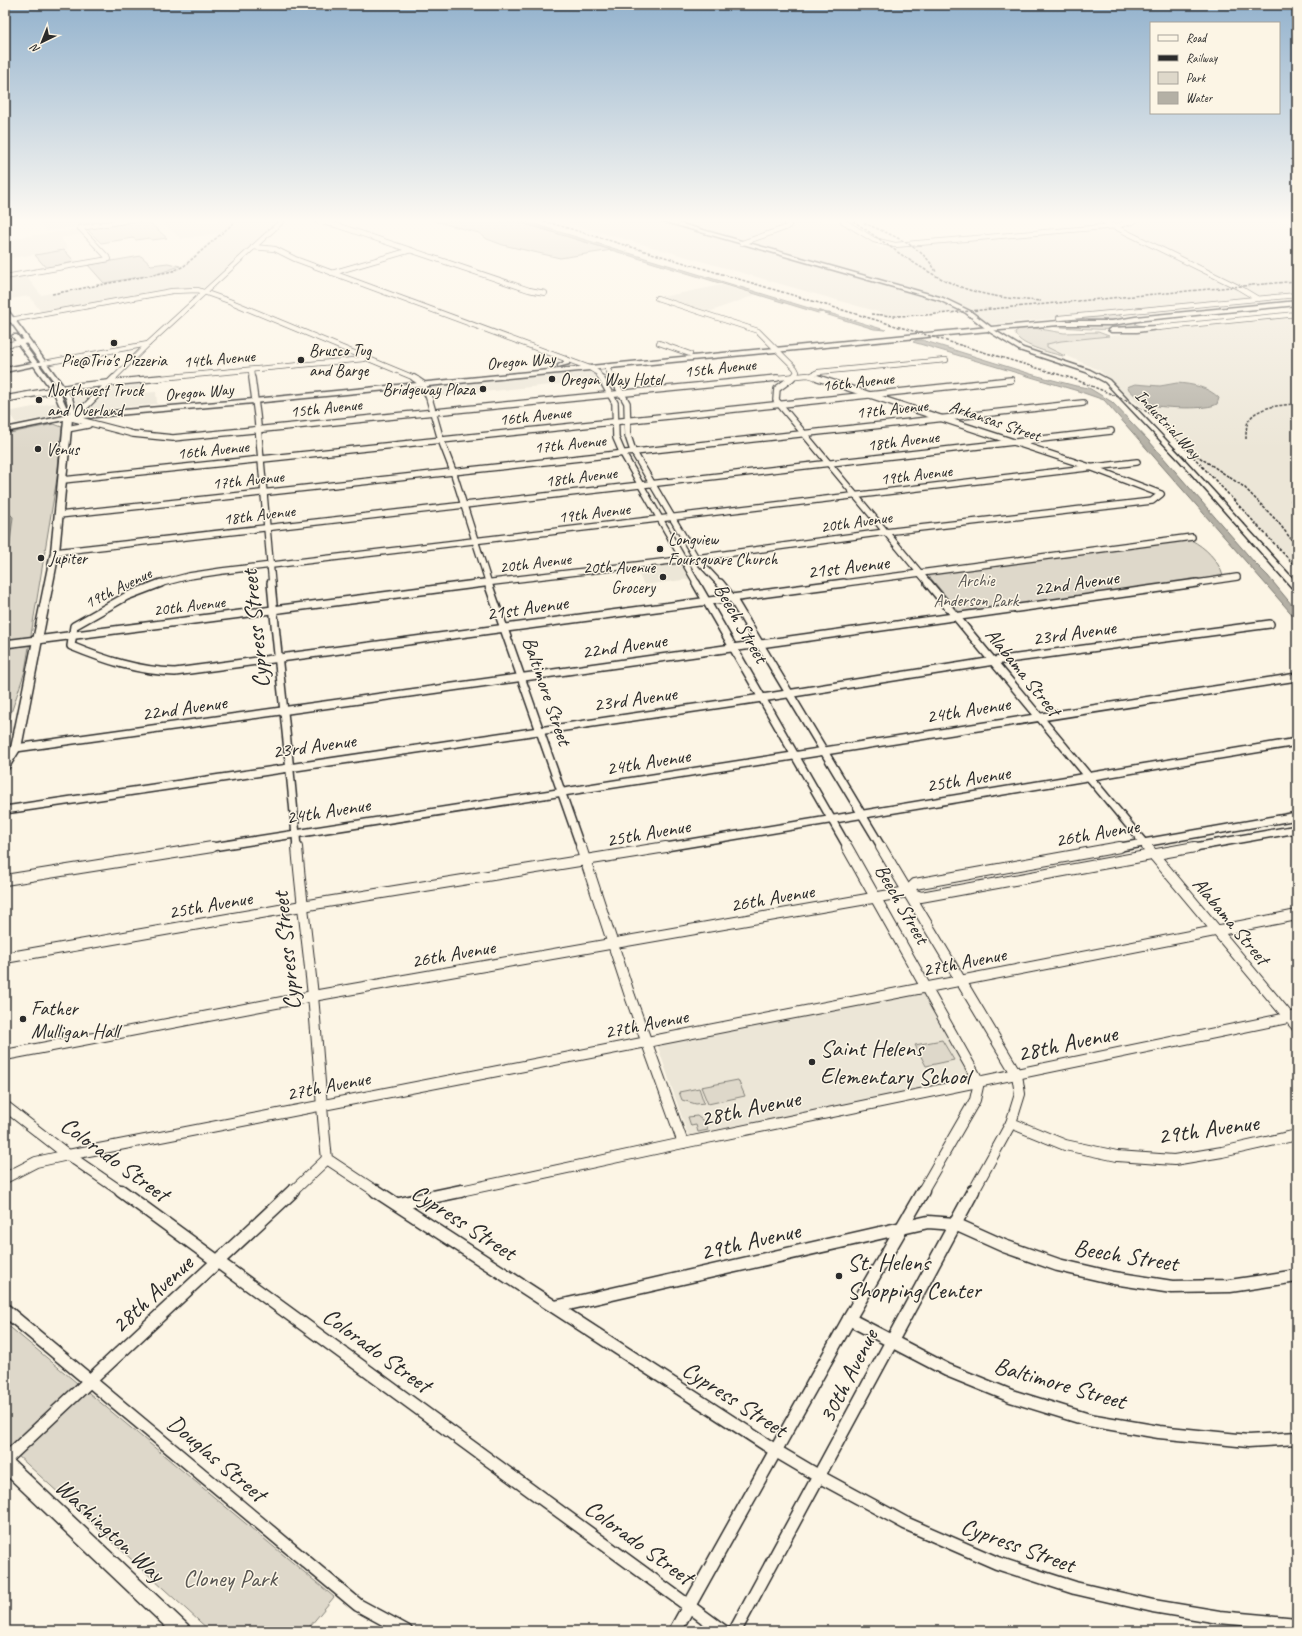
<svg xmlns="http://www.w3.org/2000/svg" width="1302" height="1636" viewBox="0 0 1302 1636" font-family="Caveat,sans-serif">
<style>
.built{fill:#ece6d7}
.green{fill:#ded8ca;stroke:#84827a}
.water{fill:#b4b0a5;stroke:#7d7b74}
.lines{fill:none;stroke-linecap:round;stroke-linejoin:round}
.stream{stroke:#7d7b74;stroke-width:1.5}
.minor-far4-casing{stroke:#2b2b2b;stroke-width:6}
.minor-far3-casing{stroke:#2b2b2b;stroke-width:8}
.minor-far2-casing{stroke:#2b2b2b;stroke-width:10}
.minor-far1-casing{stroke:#2b2b2b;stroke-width:12}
.minor-casing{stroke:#2b2b2b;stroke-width:15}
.major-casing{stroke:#2b2b2b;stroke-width:3}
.highway-casing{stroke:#2b2b2b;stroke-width:3}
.minor-far4{stroke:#fcf5e5;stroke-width:4.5}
.minor-far3{stroke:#fcf5e5;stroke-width:5.5}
.minor-far2{stroke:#fcf5e5;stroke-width:7}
.minor-far1{stroke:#fcf5e5;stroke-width:10}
.minor{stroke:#fcf5e5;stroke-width:12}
.major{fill:#fcf5e5;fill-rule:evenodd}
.highway{fill:#fcf5e5;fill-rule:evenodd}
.rail{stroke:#2b2b2b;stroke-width:1.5;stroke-dasharray:3 1.5;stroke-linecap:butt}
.poi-dot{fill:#2b2b2b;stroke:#fcf5e5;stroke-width:1.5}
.labels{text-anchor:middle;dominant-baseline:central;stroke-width:3;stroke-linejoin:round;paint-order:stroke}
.far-poi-label{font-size:17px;fill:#2b2b2b;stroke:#fcf5e5;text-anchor:start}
.far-street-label{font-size:17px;fill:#2b2b2b;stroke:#fcf5e5}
.far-park-label{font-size:17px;fill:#585653;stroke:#fcf5e5}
.street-label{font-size:20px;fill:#2b2b2b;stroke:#fcf5e5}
.poi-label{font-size:20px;fill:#2b2b2b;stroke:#fcf5e5;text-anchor:start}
.near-street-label{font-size:24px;fill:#2b2b2b;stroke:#fcf5e5}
.near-poi-label{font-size:24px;fill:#2b2b2b;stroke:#fcf5e5;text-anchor:start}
.near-park-label{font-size:24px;fill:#585653;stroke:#fcf5e5}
</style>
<rect width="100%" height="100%" fill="#fcf5e5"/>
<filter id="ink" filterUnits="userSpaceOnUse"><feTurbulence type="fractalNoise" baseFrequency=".025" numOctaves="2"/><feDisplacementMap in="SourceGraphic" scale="8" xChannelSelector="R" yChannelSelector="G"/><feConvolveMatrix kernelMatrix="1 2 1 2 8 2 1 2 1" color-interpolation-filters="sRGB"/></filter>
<g filter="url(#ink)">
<g class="built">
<polygon points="38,221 114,221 47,231"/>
<polygon points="160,221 278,221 205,287 178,289 42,313 29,296 5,300 5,279 25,275 41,295 165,272 182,265 220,233 181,239"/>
<polygon points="561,221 839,221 880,248 1112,228 1121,229 1258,299 985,325 968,312 889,315"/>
<polygon points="1144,221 1297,221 1297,297 1267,300 1127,229 1128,225 1133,222"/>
<polygon points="73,230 79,230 82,234 61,238 68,249 5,259 5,239"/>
<polygon points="722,285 755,295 709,312 662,297"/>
<polygon points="1297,317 1297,571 1170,427 1127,396 1099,370 1047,347 1047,344 1061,341"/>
<polygon points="587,369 595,372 600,380 433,397 428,385"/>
<polygon points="144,381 144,393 156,392 157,404 92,410 86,408 114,384"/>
<polygon points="94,386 99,389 83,406 78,407 71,391 75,389"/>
<polygon points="58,402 60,407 58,414 53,416 16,423 8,412"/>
<polygon points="681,562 690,579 644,585 635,567"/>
<polygon points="923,993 971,1080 689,1138 657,1044"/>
</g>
<g class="green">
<polygon points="135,221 148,221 167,238 152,240 149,238 136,240 133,238 101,243 87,229"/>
<polygon points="434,221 516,221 612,250 560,258 503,245 487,239 479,233"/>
<polygon points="64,250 75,262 58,265 47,269 35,255"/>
<polygon points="141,256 151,265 168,263 180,266 157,274 104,283 88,265"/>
<polygon points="1116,313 1126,320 1062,320"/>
<path d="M1138,321L1135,324L1145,327C1105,333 1065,326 1025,325Z"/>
<path d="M1034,328L1064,333L1098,332L1109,336L1061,341L1047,344V347L1065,356H1063C1051,353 1016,345 1015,332L1019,329Z"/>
<polygon points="54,424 62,427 57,478 31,635 25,671 11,713 5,740 5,434"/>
<path d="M1191,540C1205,547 1219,561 1223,576L960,613L928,575Z"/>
<polygon points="942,1040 954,1060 926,1066 915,1045"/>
<polygon points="738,1080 745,1096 708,1104 701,1087"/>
<polygon points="699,1088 704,1103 696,1104 682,1100 679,1092"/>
<polygon points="697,1116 706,1123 708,1130 698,1132 696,1125 691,1126 688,1117"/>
<polygon points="5,1323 334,1597 306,1631 210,1631 5,1444"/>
</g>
<g class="water">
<polygon points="516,221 524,221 822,312 818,313"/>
<polygon points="829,313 882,329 886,330 874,329 825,314"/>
<polygon points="916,340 922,340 1034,375 1076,386 1089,388 1112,402 1149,441 1254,562 1268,576 1297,611 1297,620 1104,400 1078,391 913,342"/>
<path d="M1177,383C1192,384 1208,387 1219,398L1217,404C1208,410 1163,408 1152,405C1143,402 1133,395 1127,387L1135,384L1160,386Z"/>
<polygon points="5,509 13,517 9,551 5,561"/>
</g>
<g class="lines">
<polyline class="stream" points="819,311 830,314"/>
<defs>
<g id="minor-far4">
<polyline points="317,221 336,225 529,290 545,293"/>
<polyline points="843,221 874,240 895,245 1116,226 1134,221"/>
<polyline points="1103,221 1238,287 1258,299"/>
<polyline points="80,228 124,221"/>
<polyline points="742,243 785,228 789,225 786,221"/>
<polyline points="253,247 275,249 295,259 590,368 598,373 601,379"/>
<polyline points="332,273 411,250"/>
<polyline points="5,277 109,259 80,228"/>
<polyline points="657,298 758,331 795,368 797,372 791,379"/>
<polyline points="1059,318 1297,295"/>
<polyline points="5,321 172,291 198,290 229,301 417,379"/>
<polyline points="1157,328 1297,314"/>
<polyline points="659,343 690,354"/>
<polyline points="5,345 27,341"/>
<polyline points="44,363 148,344"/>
<polyline points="606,366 613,379"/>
<polyline points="251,370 252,379"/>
<polyline points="812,375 818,372 946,360"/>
<polyline points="113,379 148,344 282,221"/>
<polyline points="150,379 364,359"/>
<polyline points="766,379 808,375 821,379"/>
</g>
<g id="minor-far3">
<polyline points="252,378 257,415 272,584"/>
<polyline points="414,378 423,384 429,398 441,440 453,471 489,584"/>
<polyline points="601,378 615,403 616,438 622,452 697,584"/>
<polyline points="613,378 627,403 628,436 633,451 696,558 720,584"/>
<polyline points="792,378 777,389 776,400 929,584"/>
<polyline points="5,399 77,386 161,378"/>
<polyline points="68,417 85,407 114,378"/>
<polyline points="68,417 133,434 173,438 777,378"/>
<polyline points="67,429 88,425"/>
<polyline points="63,480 1011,380"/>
<polyline points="59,515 1083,403"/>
<polyline points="55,552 1111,431"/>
<polyline points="158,584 189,576 222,571 1137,462"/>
<polyline points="476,584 696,558 885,532 1152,501 1161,494 1090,467 818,378"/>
<polyline points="837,584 1192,537"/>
<polyline points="1190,584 1237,577"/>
</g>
<g id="minor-far2">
<path d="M161,583L127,596L74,626L71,646C105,660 138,671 175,672L844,583"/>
<path d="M271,583C279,671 290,760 297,848"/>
<polyline points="488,583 581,848"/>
<polyline points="696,583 848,848"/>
<polyline points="720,583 732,598 882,848"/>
<polyline points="928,583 1148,848"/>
<polyline points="5,644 484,583"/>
<polyline points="16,748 1197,583"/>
<polyline points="5,810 762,698 994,661 1270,624"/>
<polyline points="206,848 1297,677"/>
<polyline points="660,848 1297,742"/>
<polyline points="1115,848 1297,816"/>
<polyline points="1189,848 1297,829"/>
</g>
<g id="minor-far1">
<path d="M297,847C301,897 308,946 313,996C318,1050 321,1105 327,1159L377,1192"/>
<polyline points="581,847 630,996 683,1143"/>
<polyline points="847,847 979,1082 975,1100 922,1192"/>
<polyline points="881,847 1017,1075 1020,1094 1011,1123 973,1192"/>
<polyline points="1147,847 1297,1027"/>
<polyline points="5,880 212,847"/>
<polyline points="907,892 915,884 1120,847"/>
<polyline points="5,958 302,906 666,847"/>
<polyline points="5,1055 313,996 907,892 921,897 1195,847"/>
<polyline points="5,1106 68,1155 122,1192"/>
<polyline points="1011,1123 1065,1145 1117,1156 1174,1160 1222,1152 1297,1135"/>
<polyline points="5,1178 36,1162 68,1155 1297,915"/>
<polyline points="292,1192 327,1159"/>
<polyline points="456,1192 683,1143 1297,1016"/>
</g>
<g id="minor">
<polyline points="121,1191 723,1631"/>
<polyline points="376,1191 776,1451 820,1477 905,1523 997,1563 1075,1588 1153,1606 1219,1617 1297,1624"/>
<polyline points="399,1204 461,1191"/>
<polyline points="555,1307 928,1222 955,1224 1004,1246 1058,1265 1114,1278 1172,1287 1230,1286 1297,1276"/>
<polyline points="5,1310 358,1605 406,1631"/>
<polyline points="849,1319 947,1370 1011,1396 1089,1420 1159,1432 1248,1441 1297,1438"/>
<polyline points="5,1460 293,1191"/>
<polyline points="675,1631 849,1319 923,1191"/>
<polyline points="735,1631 973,1191"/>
</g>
<g id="major">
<path d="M5,308L7,309L72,398L76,412L74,414H76L254,399L989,327L1023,348L1090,370L1109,380L1184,459L1297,583V590H1294L1180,461L1105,382L1086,372L1019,350L988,331L254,403L72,419L59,552L21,748L8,769L5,770V759L11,748L51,552L64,420L5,432V428L64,416L55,395L34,366L5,372V368L32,363L12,336L13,335H17L37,362H40L5,314ZM39,365H42L66,398L70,412L69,413L61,395Z"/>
<polygon points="566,357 569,359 569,364 558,367 558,365 564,362 563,359"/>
<polygon points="5,1455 11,1458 188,1625 191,1631 170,1631 5,1474"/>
</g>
<g id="highway">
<polygon points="662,221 671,221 943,298 970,311 991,327 1059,321 1112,321 1135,317 1297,301 1297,305 1145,320 1112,325 1059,325 989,331 966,313 939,300"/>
<polygon points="1157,326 1159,327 1159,329 1137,332 1111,332 1108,330 1111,328"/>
</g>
</defs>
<use href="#minor-far4" class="minor-far4-casing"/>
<use href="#minor-far3" class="minor-far3-casing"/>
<use href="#minor-far2" class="minor-far2-casing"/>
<use href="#minor-far1" class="minor-far1-casing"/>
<use href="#minor" class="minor-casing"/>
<use href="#major" class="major-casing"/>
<use href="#highway" class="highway-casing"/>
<use href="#minor-far4" class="minor-far4"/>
<use href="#minor-far3" class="minor-far3"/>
<use href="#minor-far2" class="minor-far2"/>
<use href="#minor-far1" class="minor-far1"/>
<use href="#minor" class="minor"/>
<use href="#major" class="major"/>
<use href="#highway" class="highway"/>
<g class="rail">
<polyline points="544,221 1074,379 1126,400 1151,414 1175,437 1297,568"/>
<path d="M853,221C885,242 916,268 951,283C979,296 1011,299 1041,301"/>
<path d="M864,223C889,234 924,246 936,272"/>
<polyline points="52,294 173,271 184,266 236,221"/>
<polyline points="871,314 894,316 926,315 1297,281"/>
<path d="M1246,439C1246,433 1246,425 1249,420C1258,406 1282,405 1297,404"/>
<polyline points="1196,455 1244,487 1278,522 1297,547"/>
<polyline points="1291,500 1297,509"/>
</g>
</g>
</g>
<linearGradient id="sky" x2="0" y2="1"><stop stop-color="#93b2cd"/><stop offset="0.49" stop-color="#fefaf3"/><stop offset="1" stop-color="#fefaf3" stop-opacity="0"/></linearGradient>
<rect width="1302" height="450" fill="url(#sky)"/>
<g class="poi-dot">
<circle cx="114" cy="343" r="4"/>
<circle cx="301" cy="360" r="4"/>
<circle cx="552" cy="379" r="4"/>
<circle cx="483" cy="389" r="4"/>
<circle cx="39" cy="400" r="4"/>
<circle cx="38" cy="449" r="4"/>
<circle cx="660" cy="549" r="4"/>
<circle cx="41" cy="558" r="4"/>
<circle cx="663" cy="577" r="4"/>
<circle cx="23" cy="1019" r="4"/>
<circle cx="812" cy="1062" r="4"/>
<circle cx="839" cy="1276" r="4"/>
</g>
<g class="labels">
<g class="far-poi-label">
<text x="309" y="350">Brusco Tug<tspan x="309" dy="20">and Barge</tspan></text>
<text x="114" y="360" text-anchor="middle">Pie@Trio's Pizzeria</text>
<text x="560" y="379">Oregon Way Hotel</text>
<text x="475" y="389" text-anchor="end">Bridgeway Plaza</text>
<text x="47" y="390">Northwest Truck<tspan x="47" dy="20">and Overland</tspan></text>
<text x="46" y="449">Venus</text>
<text x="668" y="539">Longview<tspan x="668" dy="20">Foursquare Church</tspan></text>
<text x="49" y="558">Jupiter</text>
<text x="655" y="567" text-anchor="end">20th Avenue<tspan x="655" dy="20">Grocery</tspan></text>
</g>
<g class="far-street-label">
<text transform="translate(219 359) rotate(-5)">14th Avenue</text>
<text transform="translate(521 361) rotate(-5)">Oregon Way</text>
<text transform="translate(720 368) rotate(-6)">15th Avenue</text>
<text transform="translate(858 382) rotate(-6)">16th Avenue</text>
<text transform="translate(199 392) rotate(-5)">Oregon Way</text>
<text transform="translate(326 408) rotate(-6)">15th Avenue</text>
<text transform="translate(892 409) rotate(-6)">17th Avenue</text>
<text transform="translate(535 416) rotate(-6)">16th Avenue</text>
<text transform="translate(995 421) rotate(19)">Arkansas Street</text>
<text transform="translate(1168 424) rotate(47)">Industrial Way</text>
<text transform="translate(903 441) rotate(-7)">18th Avenue</text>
<text transform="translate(570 444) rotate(-6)">17th Avenue</text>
<text transform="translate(213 450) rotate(-6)">16th Avenue</text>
<text transform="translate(916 475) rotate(-7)">19th Avenue</text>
<text transform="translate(581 477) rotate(-7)">18th Avenue</text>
<text transform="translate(248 480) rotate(-6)">17th Avenue</text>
<text transform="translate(594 513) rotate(-7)">19th Avenue</text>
<text transform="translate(259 515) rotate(-7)">18th Avenue</text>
<text transform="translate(856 522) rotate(-8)">20th Avenue</text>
<text transform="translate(535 563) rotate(-7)">20th Avenue</text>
<text transform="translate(118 588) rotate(-26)">19th Avenue</text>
<text transform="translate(189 606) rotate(-7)">20th Avenue</text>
</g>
<g class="far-park-label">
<text x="976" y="580">Archie<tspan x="976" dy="20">Anderson Park</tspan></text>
</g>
<g class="street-label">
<text transform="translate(848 567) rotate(-7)">21st Avenue</text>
<text transform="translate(1076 583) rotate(-8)">22nd Avenue</text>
<text transform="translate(527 608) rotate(-8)">21st Avenue</text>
<text transform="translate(741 623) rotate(60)">Beech Street</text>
<text transform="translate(1074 633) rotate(-8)">23rd Avenue</text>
<text transform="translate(624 646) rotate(-8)">22nd Avenue</text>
<text transform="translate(1023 672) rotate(51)">Alabama Street</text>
<text transform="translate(547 691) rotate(71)">Baltimore Street</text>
<text transform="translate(635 699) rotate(-8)">23rd Avenue</text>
<text transform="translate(184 708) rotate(-8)">22nd Avenue</text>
<text transform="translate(968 710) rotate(-9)">24th Avenue</text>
<text transform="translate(314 746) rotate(-8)">23rd Avenue</text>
<text transform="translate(648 762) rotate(-9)">24th Avenue</text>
<text transform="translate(968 779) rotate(-9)">25th Avenue</text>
<text transform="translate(328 811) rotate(-9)">24th Avenue</text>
<text transform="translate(648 833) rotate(-10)">25th Avenue</text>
<text transform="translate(1097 833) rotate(-10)">26th Avenue</text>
<text transform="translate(772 898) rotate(-10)">26th Avenue</text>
<text transform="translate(902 904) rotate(60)">Beech Street</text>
<text transform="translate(210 905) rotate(-10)">25th Avenue</text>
<text transform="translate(1231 921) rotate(50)">Alabama Street</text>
<text transform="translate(453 954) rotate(-10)">26th Avenue</text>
<text transform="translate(964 962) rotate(-11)">27th Avenue</text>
<text transform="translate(646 1024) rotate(-11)">27th Avenue</text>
<text transform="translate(328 1086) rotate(-11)">27th Avenue</text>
</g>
<g class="poi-label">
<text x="31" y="1008">Father<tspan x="31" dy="23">Mulligan Hall</tspan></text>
</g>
<g class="near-street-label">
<text transform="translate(255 629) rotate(-96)">Cypress Street</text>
<text transform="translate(286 951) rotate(-96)">Cypress Street</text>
<text transform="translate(1067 1043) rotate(-12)">28th Avenue</text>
<text transform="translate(750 1108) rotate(-12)">28th Avenue</text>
<text transform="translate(1208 1129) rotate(-8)">29th Avenue</text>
<text transform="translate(115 1159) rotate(36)">Colorado Street</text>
<text transform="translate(464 1222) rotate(33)">Cypress Street</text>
<text transform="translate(750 1241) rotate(-13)">29th Avenue</text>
<text transform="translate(1126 1255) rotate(9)">Beech Street</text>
<text transform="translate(152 1294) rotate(-43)">28th Avenue</text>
<text transform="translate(377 1350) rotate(36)">Colorado Street</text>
<text transform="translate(848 1376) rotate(-63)">30th Avenue</text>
<text transform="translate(1060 1383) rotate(16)">Baltimore Street</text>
<text transform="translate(735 1399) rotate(33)">Cypress Street</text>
<text transform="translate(217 1458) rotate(40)">Douglas Street</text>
<text transform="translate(110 1530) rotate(43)">Washington Way</text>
<text transform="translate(639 1542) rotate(36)">Colorado Street</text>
<text transform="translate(1018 1545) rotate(20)">Cypress Street</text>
</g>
<g class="near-poi-label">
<text x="820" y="1048">Saint Helens<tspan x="820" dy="28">Elementary School</tspan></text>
<text x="847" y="1262">St. Helens<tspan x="847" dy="28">Shopping Center</tspan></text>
</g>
<g class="near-park-label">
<text x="230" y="1578">Cloney Park</text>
</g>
</g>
<rect width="1302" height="1636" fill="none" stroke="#fcf5e5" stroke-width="20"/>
<rect x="10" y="10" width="1282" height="1616" fill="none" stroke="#2b2b2b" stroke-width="1.5" filter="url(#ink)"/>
<rect x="1150" y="22" width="130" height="92" fill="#fcf5e5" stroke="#a8a49b"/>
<rect x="1158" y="35" width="20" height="6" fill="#fcf5e5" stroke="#a8a49b"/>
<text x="1186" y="42" font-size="12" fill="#2b2b2b">Road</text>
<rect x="1158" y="55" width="20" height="6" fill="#2b2b2b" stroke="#a8a49b"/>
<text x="1186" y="62" font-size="12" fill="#2b2b2b">Railway</text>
<rect x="1158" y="72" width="20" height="12" fill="#ded8ca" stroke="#a8a49b"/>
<text x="1186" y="82" font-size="12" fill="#2b2b2b">Park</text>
<rect x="1158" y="92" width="20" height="12" fill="#b4b0a5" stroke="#a8a49b"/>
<text x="1186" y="102" font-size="12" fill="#2b2b2b">Water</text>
<g transform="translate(42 42) rotate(223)" stroke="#fcf5e5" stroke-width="3" paint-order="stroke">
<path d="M0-3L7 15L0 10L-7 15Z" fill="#2b2b2b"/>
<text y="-6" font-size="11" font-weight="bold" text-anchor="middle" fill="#2b2b2b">N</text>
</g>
</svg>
